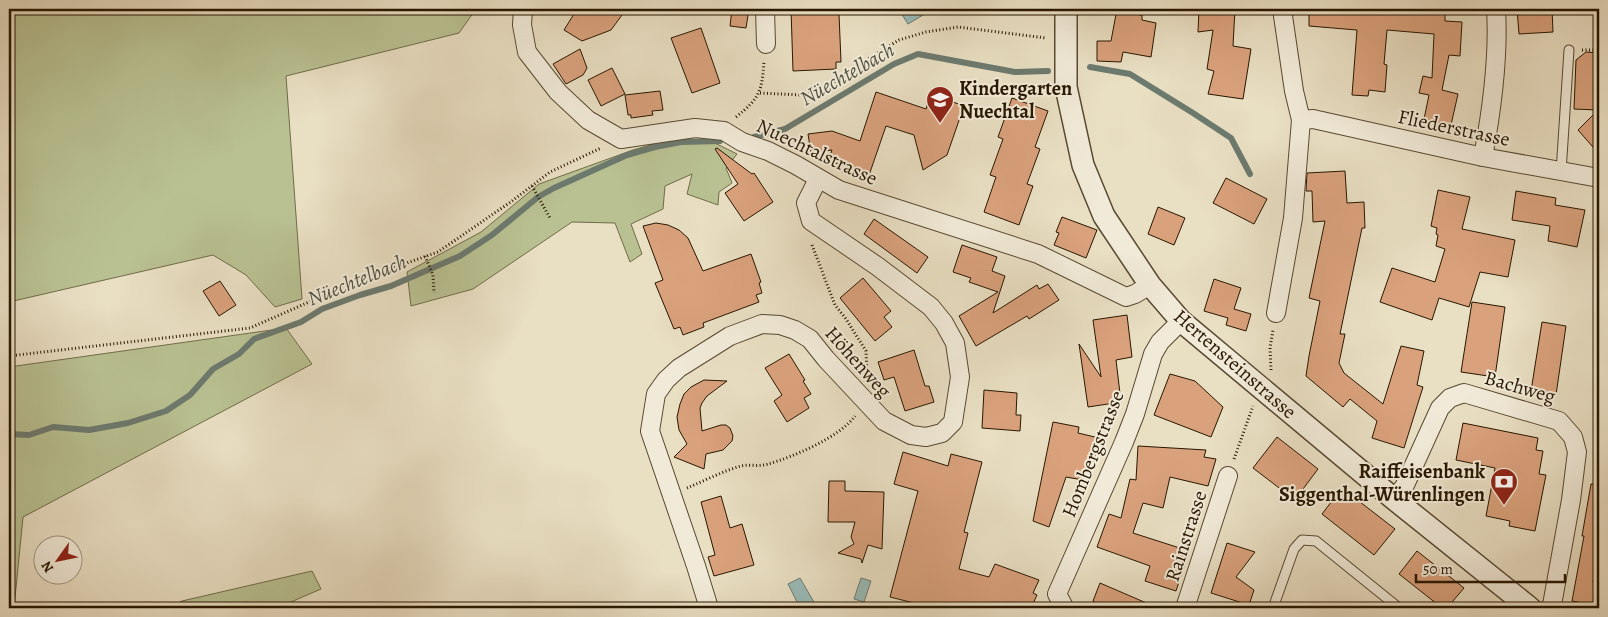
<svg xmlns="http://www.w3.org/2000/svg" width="1608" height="617" viewBox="0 0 1608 617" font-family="Alegreya,serif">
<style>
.green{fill:#b9c192;stroke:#706c49}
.water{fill:#99bcb9;stroke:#6c7a6f}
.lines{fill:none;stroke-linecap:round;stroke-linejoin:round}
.stream{stroke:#6c7a6f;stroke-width:6}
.building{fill:#d9a17c;stroke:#281700}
.service-casing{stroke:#584931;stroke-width:11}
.minor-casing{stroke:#584931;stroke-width:20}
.tertiary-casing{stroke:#584931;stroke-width:24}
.path{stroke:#281700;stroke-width:3;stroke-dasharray:1 2.5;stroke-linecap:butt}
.service{stroke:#f1ead8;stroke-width:9}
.minor{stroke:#f1ead8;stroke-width:18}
.tertiary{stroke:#f1ead8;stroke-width:21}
.labels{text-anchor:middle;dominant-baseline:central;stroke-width:4;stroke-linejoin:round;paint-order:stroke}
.poi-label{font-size:20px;font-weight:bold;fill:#281700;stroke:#f1ead8;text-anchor:start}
.street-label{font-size:20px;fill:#281700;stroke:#f1ead8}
.water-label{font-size:21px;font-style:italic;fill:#505141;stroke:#f1ead8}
</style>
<rect width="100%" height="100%" fill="#e9dfc3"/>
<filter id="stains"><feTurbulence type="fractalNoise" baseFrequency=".004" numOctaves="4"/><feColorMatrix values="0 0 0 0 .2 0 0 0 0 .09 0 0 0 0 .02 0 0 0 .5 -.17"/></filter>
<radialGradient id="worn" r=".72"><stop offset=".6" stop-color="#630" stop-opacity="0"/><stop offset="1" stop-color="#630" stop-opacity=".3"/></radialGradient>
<g class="green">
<polygon points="9,9 476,9 459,33 286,76 302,299 275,307 246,275 213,255 9,302"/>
<polygon points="671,139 709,140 737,154 726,168 732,183 719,192 718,205 687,194 692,174 665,186 663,209 631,224 642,254 630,262 615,223 572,222 473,289 411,306 407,272 481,232 539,184 633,150"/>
<polygon points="286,328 312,364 23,517 14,608 9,608 9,367"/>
<polygon points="312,571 321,589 277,608 169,608 182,601"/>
</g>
<g class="water">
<polygon points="907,9 933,9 908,24 901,13"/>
<polygon points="800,578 815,604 807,608 800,608 788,584"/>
<polygon points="861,578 871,581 864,602 854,599"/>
</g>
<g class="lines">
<g class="stream">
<polyline points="1090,67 1130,74 1193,113 1231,138 1250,174"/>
<polyline points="754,137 785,129 894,64 918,54 1015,72 1048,71"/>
<polyline points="9,434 29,435 53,427 89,430 128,423 166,411 190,395 213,369 239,354 254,339 301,322 322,309 360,295 391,286 460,256 492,235 538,197 554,188 627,155 655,147 681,142 720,141"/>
</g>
</g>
<g class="building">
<polygon points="577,9 613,9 622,15 611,30 582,41 564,30"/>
<polygon points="732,9 749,9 746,28 730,26"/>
<polygon points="791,9 834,9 834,14 839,14 841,62 836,62 836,69 793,71"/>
<polygon points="1117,9 1140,9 1139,15 1142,15 1142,20 1156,23 1151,57 1123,52 1121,62 1097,61 1097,41 1111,41"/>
<polygon points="1199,9 1235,9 1233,46 1251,49 1243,99 1208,94 1214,71 1207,69 1213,30 1198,32"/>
<polygon points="1309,9 1408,9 1445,13 1445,21 1462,22 1460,56 1449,55 1442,90 1458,94 1451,125 1424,119 1429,95 1419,93 1423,76 1432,78 1434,34 1387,30 1384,64 1387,65 1385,92 1369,90 1368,96 1352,95 1357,30 1309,26"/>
<polygon points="1517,9 1552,9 1553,32 1519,34"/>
<polygon points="701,28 720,83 692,93 671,38"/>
<polygon points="580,49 587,68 583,75 566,84 553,64"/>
<polygon points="1586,52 1599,53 1599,154 1578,130 1598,110 1574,109 1576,60"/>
<polygon points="612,68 625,94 601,106 588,80"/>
<polygon points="660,91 663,110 652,111 653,115 631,118 631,115 628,115 625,95"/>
<polygon points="876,92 926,109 931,94 964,106 947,155 923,170 914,135 886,126 867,181 842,172 844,166 828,161 832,150 811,153 808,134 832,131 860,141"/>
<polygon points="1012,98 1048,111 1035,147 1040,149 1027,184 1033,186 1019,225 984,212 996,177 990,175 1003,139 998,137"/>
<polygon points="717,148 752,174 754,173 773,202 744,221 725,193 738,184 715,149"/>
<polygon points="1345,171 1347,203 1364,202 1365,228 1362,228 1340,334 1345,334 1339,363 1344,373 1383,404 1401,346 1424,351 1417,385 1423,387 1404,448 1372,438 1377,421 1350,399 1343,407 1306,376 1309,356 1320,301 1309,298 1325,221 1313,222 1312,191 1306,191 1307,173"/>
<polygon points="1226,178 1267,199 1254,224 1213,203"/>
<polygon points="1438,190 1470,197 1462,229 1515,240 1508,277 1480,272 1469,307 1439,298 1432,320 1380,302 1392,268 1435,282 1445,249 1436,246 1438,235 1436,234 1437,228 1431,226"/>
<polygon points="1516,191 1556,198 1555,205 1585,210 1577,247 1548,241 1550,226 1512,220"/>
<polygon points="1158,207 1185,218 1174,245 1148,234"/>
<polygon points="1062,217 1097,230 1086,258 1054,245 1059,233 1056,232"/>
<polygon points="874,219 928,257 917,273 864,234"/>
<polygon points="656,223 668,225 679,230 688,238 703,271 751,254 761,282 759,283 762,293 756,295 759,302 703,323 704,327 683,335 680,327 674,329 655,283 663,280 643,226"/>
<polygon points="962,245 997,257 992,271 1005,276 993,313 1037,285 1039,289 1048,284 1059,300 1029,319 1027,316 976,346 959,316 998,292 969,282 971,278 953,272"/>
<polygon points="863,278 891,311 884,317 892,327 875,341 840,298"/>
<polygon points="1214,279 1241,288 1234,309 1251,314 1246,331 1226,325 1228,318 1204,311"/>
<polygon points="220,281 236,305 219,316 203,291"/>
<polygon points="1472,302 1505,307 1495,377 1461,372"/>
<polygon points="1127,315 1132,357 1116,360 1121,402 1088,407 1079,344 1101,377 1093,320"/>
<polygon points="1542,322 1566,326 1556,395 1531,391"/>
<polygon points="914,350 925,386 929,386 934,402 905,411 894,377 884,380 878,362"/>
<polygon points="789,354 805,380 803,381 811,394 804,398 809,408 787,422 774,401 782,395 765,368"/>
<polygon points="1170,374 1195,381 1223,407 1211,437 1154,415"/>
<polygon points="704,380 727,381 707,396 702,403 700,408 702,431 721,425 726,425 730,428 733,436 732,441 723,450 706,454 704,469 674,457 687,444 679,430 677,417 680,404 684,394 691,387"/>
<polygon points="984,390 1017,393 1016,415 1021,415 1020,431 982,428"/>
<polygon points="1053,422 1079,427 1078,433 1099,438 1092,468 1087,466 1083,480 1066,477 1049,527 1033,521"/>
<polygon points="1463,423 1538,438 1536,450 1543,451 1539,474 1546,475 1535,531 1509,526 1510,521 1486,516 1495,468 1456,460"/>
<polygon points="1277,437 1318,469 1297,497 1291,497 1253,468"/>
<polygon points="1138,446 1206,450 1204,457 1216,459 1208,486 1170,477 1163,508 1143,503 1133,533 1189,551 1176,591 1145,581 1150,566 1097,547 1109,514 1121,518 1130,479 1136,480"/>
<polygon points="903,452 948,466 951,454 982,462 964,532 968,533 959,569 989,577 995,564 1039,580 1033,593 1037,595 1031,608 934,608 890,597 918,491 894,484"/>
<polygon points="829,481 845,481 845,491 884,492 882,549 868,545 862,563 861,559 838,553 854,544 851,537 855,522 828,522"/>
<polygon points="1591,484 1599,484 1599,550 1593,582 1599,584 1599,606 1572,601 1584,536 1582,536"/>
<polygon points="1342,488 1395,529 1374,555 1322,514"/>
<polygon points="721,496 730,528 742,524 754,565 714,576 708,557 715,555 701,502"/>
<polygon points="1227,543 1255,552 1236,577 1254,590 1249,605 1211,593"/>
<polygon points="1417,551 1464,588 1447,608 1442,608 1399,574"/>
<polygon points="1100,583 1158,608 1102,608 1093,601"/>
</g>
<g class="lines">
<defs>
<g id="service">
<polyline points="1561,172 1569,50"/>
<polyline points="1273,608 1294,549 1302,540 1316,541 1399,608"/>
</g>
<g id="minor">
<polyline points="523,9 522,25 527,52 558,92 588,120 621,139 695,128 724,131 742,142 768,151 796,165 839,190 1038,254 1126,297 1135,294 1150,285"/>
<polyline points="765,9 766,44"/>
<polyline points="1282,9 1294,91 1301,120 1313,119 1483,157 1599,178"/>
<path d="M1483,157C1492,109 1499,57 1496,9"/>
<polyline points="1276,313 1293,218 1301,120"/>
<polyline points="1394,499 1404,487 1440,408 1450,398 1464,393 1559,421 1573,437 1577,452 1571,500 1552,605 1549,608"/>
<polyline points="709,608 696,566 650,431 656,394 666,380 679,368 730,336 762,324 780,325 795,330 810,339 826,359 884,421 911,435 926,437 942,433 953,422 960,377 955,343 944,323 931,307 877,266 811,221 806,203 818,179"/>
<polyline points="1062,608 1063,605 1057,594 1124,442 1135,414 1153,354 1160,342 1181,321"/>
<polyline points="1185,608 1228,476"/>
</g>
<polyline id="tertiary" points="1066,9 1066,87 1083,165 1104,216 1150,285 1181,321 1394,499 1530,608"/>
</defs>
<use href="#service" class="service-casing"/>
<use href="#minor" class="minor-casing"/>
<use href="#tertiary" class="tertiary-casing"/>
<g class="path">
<polyline points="1582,50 1599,50"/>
<polyline points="760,93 801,95 826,88 857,66 899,40 926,32 958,27 1046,38"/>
<path d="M736,117C760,98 762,91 764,61"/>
<polyline points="532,186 550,218"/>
<polyline points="812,245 835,305 846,319 866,351 867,375"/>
<polyline points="425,256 433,275 434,293"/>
<polyline points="9,356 250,328 359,280 438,252 512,201 550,172 601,148"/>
<polyline points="1271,370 1270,348 1273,330"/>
<polyline points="1234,459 1253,406"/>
<path d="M687,488C704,481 723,471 741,466C750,464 759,467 768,464C793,457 840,437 855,416"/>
</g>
<use href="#service" class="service"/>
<use href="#minor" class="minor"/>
<use href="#tertiary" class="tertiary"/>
</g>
<defs>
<symbol id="school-pin" viewBox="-11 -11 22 30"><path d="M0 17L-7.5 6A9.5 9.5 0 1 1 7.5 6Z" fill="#8f2418" stroke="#f1ead8"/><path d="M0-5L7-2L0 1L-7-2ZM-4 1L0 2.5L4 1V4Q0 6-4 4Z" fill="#fff"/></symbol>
<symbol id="bank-pin" viewBox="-11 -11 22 30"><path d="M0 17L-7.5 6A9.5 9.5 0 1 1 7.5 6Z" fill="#8f2418" stroke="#f1ead8"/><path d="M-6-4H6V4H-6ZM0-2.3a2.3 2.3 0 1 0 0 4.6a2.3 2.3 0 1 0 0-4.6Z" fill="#fff"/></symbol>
</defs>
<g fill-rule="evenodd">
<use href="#school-pin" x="924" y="84" width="32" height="43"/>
<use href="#bank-pin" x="1488" y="466" width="32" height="43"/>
</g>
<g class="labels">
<g class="poi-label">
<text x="959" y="88">Kindergarten<tspan x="959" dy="23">Nuechtal</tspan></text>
<text x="1485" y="471" text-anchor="end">Raiffeisenbank<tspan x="1485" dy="23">Siggenthal-Würenlingen</tspan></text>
</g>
<g class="street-label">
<text transform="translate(1454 128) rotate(12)">Fliederstrasse</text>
<text transform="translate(817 152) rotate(25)">Nuechtalstrasse</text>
<text transform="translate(858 362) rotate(48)">Höhenweg</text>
<text transform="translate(1235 364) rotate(41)">Hertensteinstrasse</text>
<text transform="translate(1520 387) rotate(16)">Bachweg</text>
<text transform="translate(1093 454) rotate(-68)">Hombergstrasse</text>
<text transform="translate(1186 536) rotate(-72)">Rainstrasse</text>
</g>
<g class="water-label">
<text transform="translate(847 74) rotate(-30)">Nüechtelbach</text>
<text transform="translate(357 280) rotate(-22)">Nüechtelbach</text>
</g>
</g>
<rect width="1608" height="617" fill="none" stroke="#e9dfc3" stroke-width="30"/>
<rect x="10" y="10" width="1588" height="597" fill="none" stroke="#281700" stroke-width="2.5"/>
<rect x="15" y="15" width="1578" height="587" fill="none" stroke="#281700"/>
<g transform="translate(58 560) rotate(237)"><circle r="24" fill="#f1ead8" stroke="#a19682"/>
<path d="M0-4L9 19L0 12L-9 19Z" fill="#8f2418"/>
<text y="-8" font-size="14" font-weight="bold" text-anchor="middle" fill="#281700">N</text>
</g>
<path d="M1416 574v8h149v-8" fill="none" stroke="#281700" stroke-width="2.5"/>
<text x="1423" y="574" font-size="15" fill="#281700" stroke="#f1ead8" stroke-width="4" paint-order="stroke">50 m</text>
<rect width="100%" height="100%" filter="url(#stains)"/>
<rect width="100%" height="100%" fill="url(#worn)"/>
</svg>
